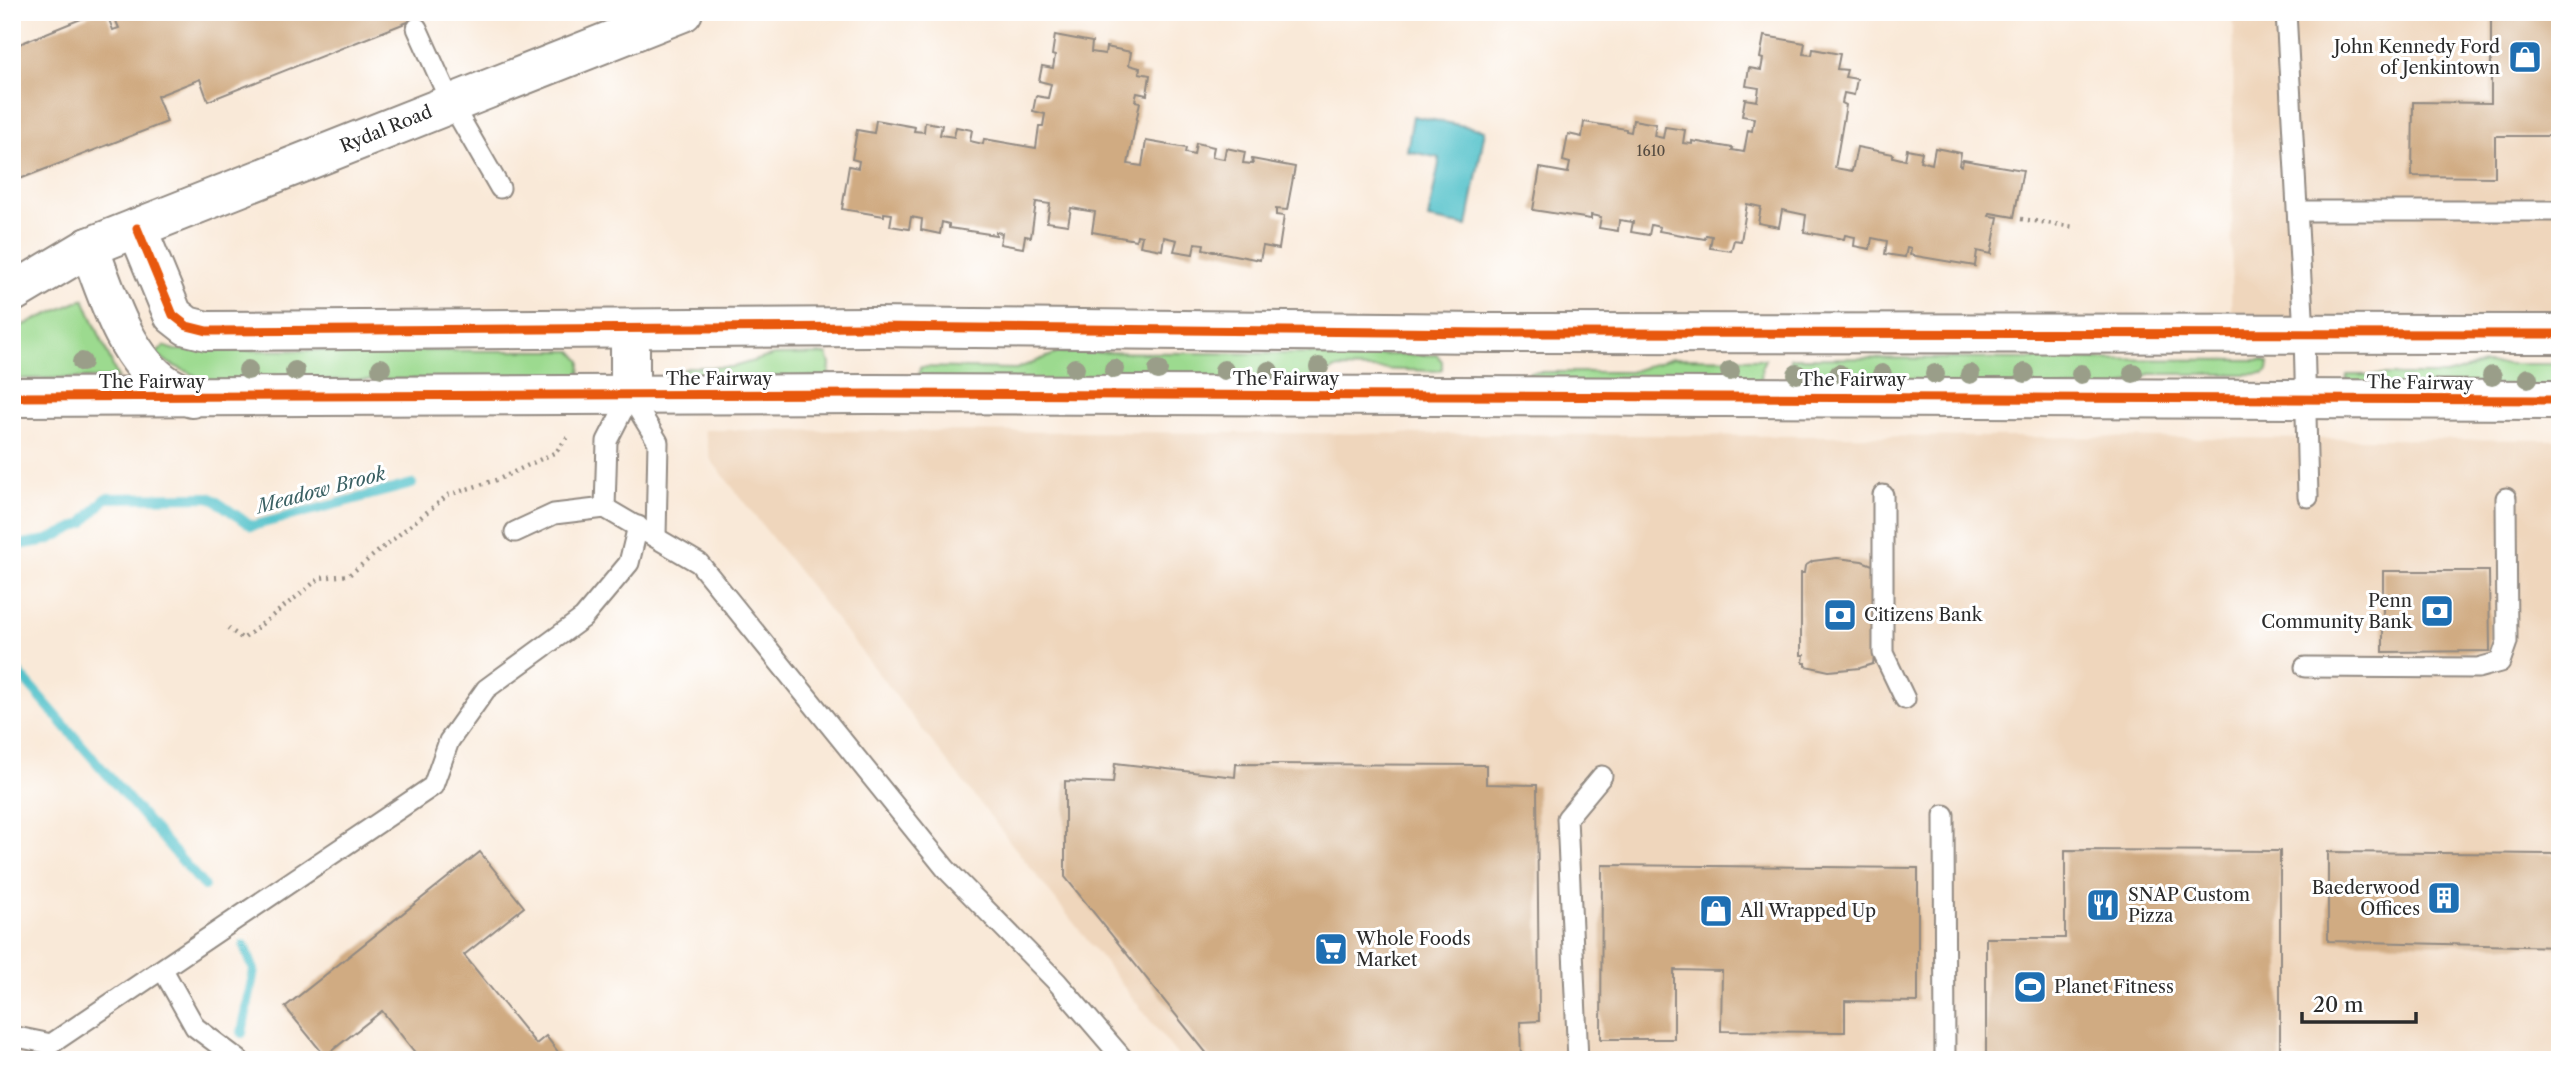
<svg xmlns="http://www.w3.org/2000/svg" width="2572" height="1072" viewBox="0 0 2572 1072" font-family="'Libre Caslon Text',serif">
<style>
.built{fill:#efd6bc}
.green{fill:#9cda8f;stroke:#64825d;stroke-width:2}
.water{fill:#55c2cb;stroke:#40767b;stroke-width:2}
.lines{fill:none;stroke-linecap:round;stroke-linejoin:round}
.stream{stroke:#55c2cb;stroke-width:10}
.building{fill:#d0ab82}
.lane-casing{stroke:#928a82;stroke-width:23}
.secondary-casing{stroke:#928a82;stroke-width:42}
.path{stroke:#928a82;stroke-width:4.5;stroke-dasharray:2 5;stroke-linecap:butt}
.lane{stroke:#fff;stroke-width:19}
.secondary{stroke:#fff;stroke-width:38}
.cycleway-casing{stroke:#fff;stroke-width:13}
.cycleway{stroke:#e8590c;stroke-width:9}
.tree{fill:#9a9e89}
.labels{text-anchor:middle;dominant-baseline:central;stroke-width:6;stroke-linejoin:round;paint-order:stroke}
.number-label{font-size:14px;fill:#544b41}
.poi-label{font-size:18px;fill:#2b2b2b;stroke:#fff;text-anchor:start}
.street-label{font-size:18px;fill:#2b2b2b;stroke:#fff}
.water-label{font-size:19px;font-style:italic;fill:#3a6063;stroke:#fff}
</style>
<rect width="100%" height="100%" fill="#fff"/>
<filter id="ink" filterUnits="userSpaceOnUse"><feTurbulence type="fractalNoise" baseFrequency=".0143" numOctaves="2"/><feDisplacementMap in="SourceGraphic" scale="14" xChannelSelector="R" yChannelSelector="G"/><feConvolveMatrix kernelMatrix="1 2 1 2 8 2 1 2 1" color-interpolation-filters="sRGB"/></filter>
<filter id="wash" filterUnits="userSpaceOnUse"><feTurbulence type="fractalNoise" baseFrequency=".00686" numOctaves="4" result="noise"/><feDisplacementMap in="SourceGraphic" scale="28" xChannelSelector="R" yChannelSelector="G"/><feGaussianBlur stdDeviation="1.57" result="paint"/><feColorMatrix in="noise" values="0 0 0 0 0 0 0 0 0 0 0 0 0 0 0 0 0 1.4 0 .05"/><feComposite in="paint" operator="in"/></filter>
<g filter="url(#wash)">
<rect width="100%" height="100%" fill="#f9e9d8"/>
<g class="built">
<polygon points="2234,12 2560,12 2560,321 2231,322"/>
<polygon points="704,430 2560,440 2560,1060 1181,1060 711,460"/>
</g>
<g class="green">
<polygon points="84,299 118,378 12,379 12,330"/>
<polygon points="164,346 174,350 572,351 581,361 580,377 209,382 170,364 156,354"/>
<polygon points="1060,352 1437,355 1442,361 1442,369 1436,371 1338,368 1300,386 918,384 920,367 1016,369"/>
<polygon points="827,354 830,364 829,377 682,376 683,370 689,367 733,367 774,355"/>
<polygon points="1672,358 1765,359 1762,366 1761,380 1529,385 1529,372 1630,372"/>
<polygon points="1791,358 2263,360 2269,363 2268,371 2263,374 2150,374 2113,389 1790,385"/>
<polygon points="2483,364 2560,364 2560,390 2346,389 2347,375 2446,375"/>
</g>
<polygon class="water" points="1413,116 1485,130 1467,226 1428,219 1440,158 1407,151"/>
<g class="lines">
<g class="stream">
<polyline points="12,546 48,540 83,523 106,498 210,497 252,526 412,484"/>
<polyline points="12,665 204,886"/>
<polyline points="242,1033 254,970 244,945"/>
</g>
</g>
<g id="blocks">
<g class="building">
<polygon points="98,12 106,12 113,30 119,28 112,12 433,12 208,101 200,79 157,96 167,122 12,182 12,47"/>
<polygon points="2491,12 2560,12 2560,136 2495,136 2495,177 2412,176 2413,102 2491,103"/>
<polygon points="1055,35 1092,42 1091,52 1105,54 1106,47 1131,52 1129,65 1140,68 1139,73 1150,75 1147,95 1137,93 1135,101 1140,102 1128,164 1142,166 1146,141 1186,148 1185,153 1194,155 1196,143 1214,147 1212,157 1224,159 1226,148 1245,152 1243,163 1253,164 1252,159 1295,167 1287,210 1276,209 1276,215 1284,216 1279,249 1263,246 1260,260 1203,249 1204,244 1195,243 1193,254 1174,251 1177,240 1164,237 1162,250 1140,246 1142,236 1137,235 1136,240 1092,232 1095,212 1071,208 1068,225 1047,222 1050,204 1036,202 1031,237 1025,236 1023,248 1000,244 1002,233 996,232 996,235 949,228 949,224 942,222 940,234 921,230 922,219 911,217 909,229 890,226 892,214 884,213 884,216 842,209 849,166 858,168 859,161 852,159 857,130 874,133 876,120 915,127 914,131 924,132 925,122 942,125 940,135 954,137 956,127 972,130 970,141 983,144 984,139 1036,148 1039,126 1043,126 1045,114 1033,111 1036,96 1048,98 1051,84 1039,81 1042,66 1053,68 1055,56 1052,55"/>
<polygon points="1764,36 1805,43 1803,54 1812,55 1813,49 1840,54 1837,69 1847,70 1845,77 1857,79 1854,95 1844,93 1842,103 1846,105 1835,168 1852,171 1857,147 1893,154 1893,157 1905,160 1907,149 1922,152 1920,161 1932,164 1935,148 1961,153 1959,165 1962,166 1963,160 2023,170 2014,217 1990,213 1989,216 1998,217 1991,254 1977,251 1975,266 1910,255 1911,249 1907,248 1905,257 1885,254 1887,241 1872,238 1870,249 1854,246 1855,237 1845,235 1844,239 1804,232 1806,215 1782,210 1779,227 1758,223 1761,207 1747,204 1741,241 1734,240 1731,251 1710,248 1712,236 1706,235 1705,239 1659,231 1660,227 1651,225 1649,235 1631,232 1633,222 1619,220 1618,231 1599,228 1601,217 1591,215 1591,219 1533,210 1540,168 1568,173 1570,163 1563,161 1568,134 1582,137 1584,122 1626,129 1626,131 1631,132 1633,120 1656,124 1654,136 1663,138 1665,127 1685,130 1683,143 1692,144 1692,141 1733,148 1732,150 1744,152 1748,130 1752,131 1754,118 1742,116 1745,99 1757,101 1759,88 1746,86 1749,68 1761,70 1763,59 1760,58"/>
<polygon points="1837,558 1862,561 1875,566 1880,656 1874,656 1873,664 1860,668 1829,671 1806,666 1806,663 1803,663 1804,655 1801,655 1801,573 1804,573 1805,566 1813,561"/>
<polygon points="2383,571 2489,571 2490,651 2383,652"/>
<polygon points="1115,763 1235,777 1236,764 1486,765 1486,784 1537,785 1539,1021 1520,1022 1521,1060 1212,1060 1065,877 1065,781 1113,783"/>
<polygon points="2065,850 2280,851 2280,1060 1986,1060 1986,938 2065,938"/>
<polygon points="480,852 524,907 464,955 536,1044 546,1036 564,1060 421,1060 382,1011 325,1056 285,1007"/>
<polygon points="2328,852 2560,854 2560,947 2328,941"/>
<polygon points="1602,865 1918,868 1918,1002 1845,1001 1845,1032 1721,1031 1722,971 1674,970 1674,1039 1601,1039"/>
</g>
</g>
</g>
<g filter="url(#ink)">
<use href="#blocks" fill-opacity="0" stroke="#928a82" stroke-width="2"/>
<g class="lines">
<defs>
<g id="lane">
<polyline points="2286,12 2304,333 2308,497"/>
<polyline points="417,28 451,103 500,188"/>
<polyline points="2298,211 2560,211"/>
<polyline points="630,396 658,442 656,536"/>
<polyline points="1883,495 1883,653 1905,699"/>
<polyline points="605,508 607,441 630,396"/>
<polyline points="515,532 554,514 605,508 699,563 946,869 1057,982 1124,1060"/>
<polyline points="2305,667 2478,668 2500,662 2507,642 2506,498"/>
<polyline points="1944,815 1945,1060"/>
<polyline points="163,970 195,1027 239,1060"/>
<polyline points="12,1036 51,1044 433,786 449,741 486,689 583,618 629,563 638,526"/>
<polyline points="1578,1060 1567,818 1602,776"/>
</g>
<g id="secondary">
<polyline points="137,228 173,315 187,326 207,331 870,327 1487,333 2560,334"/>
<path d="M89,247C106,292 125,359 168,386C175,390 184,394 192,398"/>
<polyline points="12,293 89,247 683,12"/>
<polyline points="630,396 630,329"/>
<polyline points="12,397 869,394 2560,400"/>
</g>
</defs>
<use href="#lane" class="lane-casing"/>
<use href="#secondary" class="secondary-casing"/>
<g class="path">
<polyline points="2021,219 2074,227"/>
<polyline points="228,628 243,639 320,578 349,575 448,495 499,479 556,452 570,434"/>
</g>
<use href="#lane" class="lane"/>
<use href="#secondary" class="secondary"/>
<defs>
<g id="cycleway">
<polyline points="137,228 173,315 187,326 207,331 870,327 1487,333 2560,334"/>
<polyline points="12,397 869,394 2560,400"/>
</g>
</defs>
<use href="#cycleway" class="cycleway-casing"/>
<use href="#cycleway" class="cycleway"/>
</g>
<g class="tree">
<circle cx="82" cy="362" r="10"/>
<circle cx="1319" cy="367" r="10"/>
<circle cx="381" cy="368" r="10"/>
<circle cx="1075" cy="368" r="10"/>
<circle cx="1114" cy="369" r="10"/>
<circle cx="248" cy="370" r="10"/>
<circle cx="1158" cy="370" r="10"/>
<circle cx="1224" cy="370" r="10"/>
<circle cx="295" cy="371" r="10"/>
<circle cx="1269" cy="371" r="10"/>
<circle cx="1730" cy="371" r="10"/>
<circle cx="2025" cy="373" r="10"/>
<circle cx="2133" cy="373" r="10"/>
<circle cx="1797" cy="374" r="10"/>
<circle cx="1839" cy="374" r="10"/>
<circle cx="1882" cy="374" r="10"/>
<circle cx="1935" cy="374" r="10"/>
<circle cx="1970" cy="374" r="10"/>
<circle cx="2081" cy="374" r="10"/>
<circle cx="2492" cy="376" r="10"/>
<circle cx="2528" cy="378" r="10"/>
</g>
</g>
<defs>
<symbol id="shop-square" viewBox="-11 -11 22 22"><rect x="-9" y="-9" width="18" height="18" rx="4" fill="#1f6fb2" stroke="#fff"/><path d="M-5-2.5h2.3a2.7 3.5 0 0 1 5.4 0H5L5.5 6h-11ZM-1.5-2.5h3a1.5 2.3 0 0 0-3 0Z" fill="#fff"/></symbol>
<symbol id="bank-square" viewBox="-11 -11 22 22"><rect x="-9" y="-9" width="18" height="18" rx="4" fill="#1f6fb2" stroke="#fff"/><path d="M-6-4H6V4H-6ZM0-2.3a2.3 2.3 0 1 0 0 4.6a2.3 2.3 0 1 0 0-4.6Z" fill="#fff"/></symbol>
<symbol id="building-square" viewBox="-11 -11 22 22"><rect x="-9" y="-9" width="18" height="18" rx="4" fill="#1f6fb2" stroke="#fff"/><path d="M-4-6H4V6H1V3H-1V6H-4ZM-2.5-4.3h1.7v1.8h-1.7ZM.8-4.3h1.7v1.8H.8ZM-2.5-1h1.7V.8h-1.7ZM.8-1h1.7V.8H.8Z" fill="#fff"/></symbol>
<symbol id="restaurant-square" viewBox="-11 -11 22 22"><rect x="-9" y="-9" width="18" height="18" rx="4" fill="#1f6fb2" stroke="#fff"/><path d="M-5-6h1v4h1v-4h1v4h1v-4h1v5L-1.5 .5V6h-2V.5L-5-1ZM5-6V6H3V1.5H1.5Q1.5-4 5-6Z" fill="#fff"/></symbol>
<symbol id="supermarket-square" viewBox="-11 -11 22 22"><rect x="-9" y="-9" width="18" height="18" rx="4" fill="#1f6fb2" stroke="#fff"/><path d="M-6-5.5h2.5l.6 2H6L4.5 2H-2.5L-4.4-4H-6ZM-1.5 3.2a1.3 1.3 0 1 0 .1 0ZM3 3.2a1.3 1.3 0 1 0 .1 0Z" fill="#fff"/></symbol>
<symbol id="stadium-square" viewBox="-11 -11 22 22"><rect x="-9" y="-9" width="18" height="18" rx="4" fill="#1f6fb2" stroke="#fff"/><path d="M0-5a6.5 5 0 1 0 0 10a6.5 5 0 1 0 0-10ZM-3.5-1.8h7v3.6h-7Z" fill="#fff"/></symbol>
</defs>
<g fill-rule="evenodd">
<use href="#shop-square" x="2506" y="38" width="38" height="38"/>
<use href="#bank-square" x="2418" y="592" width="38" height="38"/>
<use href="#bank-square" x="1821" y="596" width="38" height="38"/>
<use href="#building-square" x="2425" y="879" width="38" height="38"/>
<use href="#restaurant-square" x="2084" y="886" width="38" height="38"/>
<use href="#shop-square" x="1697" y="892" width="38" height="38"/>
<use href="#supermarket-square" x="1312" y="930" width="38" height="38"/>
<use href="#stadium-square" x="2011" y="968" width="38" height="38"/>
</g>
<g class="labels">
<g class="number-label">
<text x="1651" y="151">1610</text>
</g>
<g class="poi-label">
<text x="2500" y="47" text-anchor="end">John Kennedy Ford<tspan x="2500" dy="21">of Jenkintown</tspan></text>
<text x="2412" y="601" text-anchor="end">Penn<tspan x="2412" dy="21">Community Bank</tspan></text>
<text x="1864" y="615">Citizens Bank</text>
<text x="2420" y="888" text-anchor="end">Baederwood<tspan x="2420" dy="21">Offices</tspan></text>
<text x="2128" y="895">SNAP Custom<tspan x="2128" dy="21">Pizza</tspan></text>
<text x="1740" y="911">All Wrapped Up</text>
<text x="1356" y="939">Whole Foods<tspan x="1356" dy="21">Market</tspan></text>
<text x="2054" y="987">Planet Fitness</text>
</g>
<g class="street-label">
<text transform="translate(386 129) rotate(-22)">Rydal Road</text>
<text x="719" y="379">The Fairway</text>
<text x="1286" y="379">The Fairway</text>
<text x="1853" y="380">The Fairway</text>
<text x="152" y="382">The Fairway</text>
<text transform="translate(2420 383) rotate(1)">The Fairway</text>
</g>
<g class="water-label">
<text transform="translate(321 490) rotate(-15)">Meadow Brook</text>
</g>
</g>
<rect width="2572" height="1072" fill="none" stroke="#fff" stroke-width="42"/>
<path d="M2302 1012v10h114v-10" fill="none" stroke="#2b2b2b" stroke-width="3.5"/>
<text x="2313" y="1012" font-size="21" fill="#2b2b2b" stroke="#ffffff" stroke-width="5" paint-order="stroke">20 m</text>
</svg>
